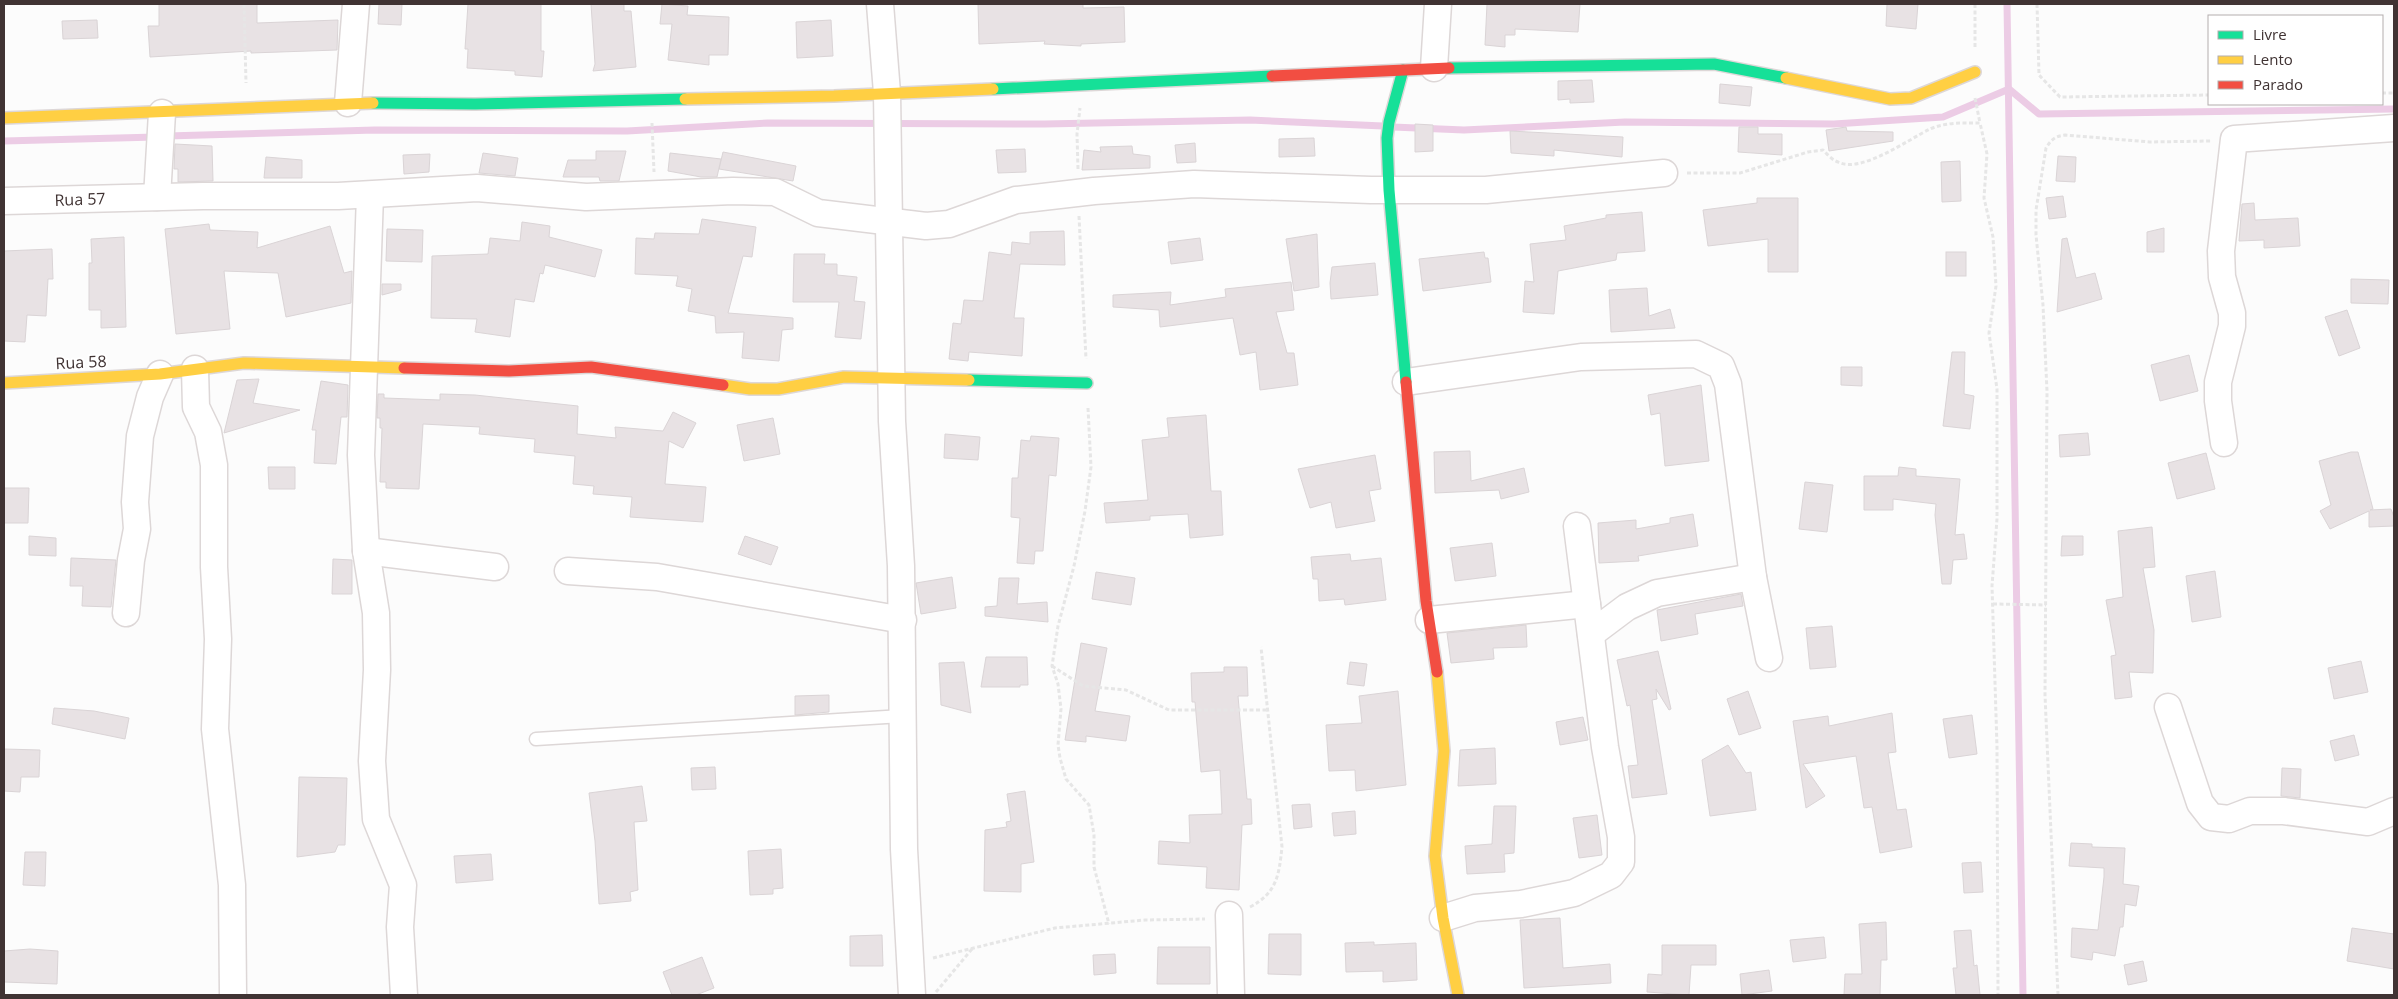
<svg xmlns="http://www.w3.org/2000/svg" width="2398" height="999" viewBox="0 0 2398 999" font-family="'Open Sans',sans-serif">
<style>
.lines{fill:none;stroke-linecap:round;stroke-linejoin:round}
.stream{stroke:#eccce5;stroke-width:7}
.building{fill:#e8e2e4;stroke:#dad4d6}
.lane-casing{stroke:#ddd7d7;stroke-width:15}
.street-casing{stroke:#ddd7d7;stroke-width:29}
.fast-casing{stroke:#ddd7d7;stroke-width:14}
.slow-casing{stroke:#ddd7d7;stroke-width:14}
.jam-casing{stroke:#ddd7d7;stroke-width:14}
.path{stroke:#e6e6e6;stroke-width:3;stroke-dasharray:4 2.5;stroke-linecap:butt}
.lane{stroke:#fff;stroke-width:12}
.street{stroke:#fff;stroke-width:26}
.fast{stroke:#16e098;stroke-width:11}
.slow{stroke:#ffcf43;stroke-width:11}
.jam{stroke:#f24e42;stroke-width:11}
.labels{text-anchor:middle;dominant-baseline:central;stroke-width:4;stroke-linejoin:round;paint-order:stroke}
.street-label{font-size:16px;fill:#403333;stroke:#fff}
</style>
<rect width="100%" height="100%" fill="#fcfcfc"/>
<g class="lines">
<g class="stream">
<polyline points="2007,4 2023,995"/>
<polyline points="1393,127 1464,130 1625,122 1834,124 1943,117 2009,89 2039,114 2394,109"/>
<polyline points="167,136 375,130 627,131 768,123 1044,124 1250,120 1383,126"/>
<polyline points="4,141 156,137"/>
</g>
</g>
<g class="building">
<polygon points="159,4 257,4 257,23 338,20 337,50 251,53 251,51 150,57 148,26 159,26"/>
<polygon points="379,4 402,4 401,25 378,24"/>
<polygon points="468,4 541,4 541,51 544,51 542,77 515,75 515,71 467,68 468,49 465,49"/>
<polygon points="591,4 624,4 624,11 631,11 636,67 593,71 595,64"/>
<polygon points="662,4 688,6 687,15 729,17 728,55 709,55 709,65 668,60 672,24 660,24"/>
<polygon points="978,4 1083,4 1083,8 1124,7 1125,42 1081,44 1081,46 1044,44 1045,41 979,44"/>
<polygon points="1487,4 1580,4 1578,32 1515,29 1515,35 1505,35 1505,47 1485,45"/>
<polygon points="1887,4 1918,4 1916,29 1886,26"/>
<polygon points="97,20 98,38 63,39 62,21"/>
<polygon points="831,20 833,56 797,58 796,22"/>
<polygon points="1592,80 1594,102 1570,103 1570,99 1558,100 1558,81"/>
<polygon points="1720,84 1752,87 1750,106 1719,103"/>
<polygon points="1415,124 1433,125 1433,151 1415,152"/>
<polygon points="1739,127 1758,127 1758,134 1782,134 1782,155 1738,152"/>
<polygon points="1846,127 1847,131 1893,132 1893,141 1829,151 1826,130"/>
<polygon points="1510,131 1623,137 1622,157 1554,150 1554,156 1511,153"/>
<polygon points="1314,138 1315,156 1279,157 1279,139"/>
<polygon points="1195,143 1196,162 1177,163 1175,145"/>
<polygon points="175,144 212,146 213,181 178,182 178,169 174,169"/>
<polygon points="1132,146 1133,154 1150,156 1150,168 1082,170 1084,150 1101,152 1100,147"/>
<polygon points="1025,149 1026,172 998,173 996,150"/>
<polygon points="596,151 626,151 619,181 600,181 599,177 563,177 568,160 596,160"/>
<polygon points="723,152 796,166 793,181 719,169"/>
<polygon points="483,153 518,158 515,176 479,173"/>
<polygon points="670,153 721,159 717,177 701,177 668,171"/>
<polygon points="430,154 429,172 404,174 403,155"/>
<polygon points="2058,156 2076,157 2075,182 2056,181"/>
<polygon points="266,157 302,160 302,178 264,178"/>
<polygon points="1960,161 1961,201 1942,202 1941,162"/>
<polygon points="2063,196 2066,217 2049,219 2046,198"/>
<polygon points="1757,198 1798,198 1798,272 1768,272 1768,239 1708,246 1703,210 1757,203"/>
<polygon points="2254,203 2255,220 2298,218 2300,246 2264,248 2264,240 2239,241 2242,204"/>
<polygon points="1642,212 1645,251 1617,253 1616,260 1558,271 1554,314 1523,312 1525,281 1534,282 1530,244 1566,240 1564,226 1606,218 1606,215"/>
<polygon points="702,219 756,227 752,257 743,256 728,313 793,318 793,329 782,330 779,361 742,358 744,332 716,333 715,316 688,311 692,289 676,286 678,276 635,274 636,238 654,239 655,233 699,234"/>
<polygon points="522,222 550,226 549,237 602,250 595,277 545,265 543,274 540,273 534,302 515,299 510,337 475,332 477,319 431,318 432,256 488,254 490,238 520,241"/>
<polygon points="209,224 210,230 258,232 257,248 330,226 344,273 352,271 351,303 286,317 278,273 224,271 230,329 176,334 165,229"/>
<polygon points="2164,228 2164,252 2147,252 2147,232"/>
<polygon points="387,229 423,230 422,262 386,261"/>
<polygon points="1064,231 1065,265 1020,264 1014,318 1024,318 1022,356 969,352 968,361 949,359 953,323 961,324 964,300 983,301 989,252 1011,255 1012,242 1030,244 1030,232"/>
<polygon points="1317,234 1319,287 1294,291 1286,239"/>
<polygon points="124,237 126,327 101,328 101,310 89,310 89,263 92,263 91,239"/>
<polygon points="1200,238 1203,260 1171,264 1168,242"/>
<polygon points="2067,238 2076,278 2095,273 2102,299 2057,312 2062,239"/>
<polygon points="52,249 53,279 48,279 46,316 27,315 25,342 4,341 4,251"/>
<polygon points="1484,252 1485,258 1488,258 1491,282 1423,291 1419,259"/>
<rect x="1946" y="252" width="20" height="24"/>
<polygon points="794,254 825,254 824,264 837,264 837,275 857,277 854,301 865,302 861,339 835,337 839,302 793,302"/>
<polygon points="1375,263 1378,295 1331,299 1330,283 1332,267"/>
<polygon points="2351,279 2389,280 2388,304 2351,303"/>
<polygon points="1291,282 1294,310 1276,312 1287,353 1294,353 1298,385 1260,390 1256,352 1240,355 1233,318 1160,327 1159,310 1113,307 1113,295 1171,292 1170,305 1226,297 1225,289"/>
<polygon points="382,284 401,284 401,290 382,295"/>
<polygon points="1647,288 1649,316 1670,309 1675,328 1611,332 1609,290"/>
<polygon points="2347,310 2360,348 2339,356 2325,317"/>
<polygon points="1952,352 1965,352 1964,394 1974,396 1970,429 1943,426"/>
<polygon points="2189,355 2198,391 2160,401 2151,365"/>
<polygon points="1841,367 1862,367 1862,386 1841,385"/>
<polygon points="259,379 253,403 300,410 224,433 237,380"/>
<polygon points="321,381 348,385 347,417 341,417 336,464 314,463 316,430 312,430"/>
<polygon points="1701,385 1709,461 1665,466 1660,413 1651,415 1648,395"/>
<polygon points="378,394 384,394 384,398 440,400 440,394 475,395 578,406 577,434 616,438 615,427 663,431 673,412 696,423 683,448 669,441 665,484 706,487 703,522 630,517 632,497 593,494 594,486 573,484 575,456 534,452 535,439 479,434 480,427 423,424 419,489 386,488 386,482 380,482 382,428 380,428 380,418 377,418"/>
<polygon points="1206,415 1211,491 1221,491 1223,535 1190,538 1188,514 1150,516 1150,520 1106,523 1104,503 1148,500 1142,440 1169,437 1167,418"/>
<polygon points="773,418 780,454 744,461 737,425"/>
<polygon points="2088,433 2090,455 2060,457 2059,435"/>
<polygon points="945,434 980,437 978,460 944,458"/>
<polygon points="1031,436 1059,438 1056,476 1049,475 1043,551 1035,551 1034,564 1017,563 1020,518 1011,517 1012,478 1018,478 1021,440 1030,441"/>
<polygon points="1470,451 1471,481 1524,468 1529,492 1501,499 1499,490 1435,493 1434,452"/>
<polygon points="2351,452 2358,452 2373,509 2370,510 2391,509 2394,517 2394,526 2369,527 2369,511 2330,529 2320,511 2331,505 2319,461"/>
<polygon points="2206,453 2215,489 2177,499 2168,463"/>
<polygon points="1375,455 1381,489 1369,491 1375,521 1336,528 1331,502 1310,508 1298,469"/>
<polygon points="268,467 295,467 295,489 269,489"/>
<polygon points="1899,467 1916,469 1916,476 1960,479 1955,535 1964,534 1967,559 1953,560 1951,584 1942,584 1935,515 1936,504 1893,499 1893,510 1864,510 1864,476 1898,476"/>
<polygon points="1805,482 1833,485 1827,532 1799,529"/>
<polygon points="4,488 29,488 28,523 4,523"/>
<polygon points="1693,514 1698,546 1638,556 1639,561 1599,563 1598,523 1636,520 1636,529 1670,523 1670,518"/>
<polygon points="2152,527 2155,567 2143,568 2154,630 2153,673 2129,672 2132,697 2115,699 2111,656 2116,655 2106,600 2123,597 2118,531"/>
<polygon points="29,536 56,538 56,556 29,555"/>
<polygon points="745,536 778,547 771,565 738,554"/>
<polygon points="2062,536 2083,536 2083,555 2061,556"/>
<polygon points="1492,543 1496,576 1455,581 1450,548"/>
<polygon points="1350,554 1351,561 1381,558 1386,600 1345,605 1344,599 1319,601 1318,579 1313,579 1311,557"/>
<polygon points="71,558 116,560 111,607 82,606 83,586 70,586"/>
<polygon points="333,559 352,560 352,594 332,594"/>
<polygon points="2215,571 2221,617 2192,622 2186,576"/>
<polygon points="1096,572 1135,578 1131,605 1092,599"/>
<polygon points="952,577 956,608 921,614 916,583"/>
<polygon points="999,578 1019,578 1017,604 1047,602 1048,622 985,616 985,607 997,606"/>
<polygon points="1741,594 1743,606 1695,614 1698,634 1661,641 1657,610"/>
<polygon points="1526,625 1527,647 1493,648 1494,659 1451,663 1447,633"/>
<polygon points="1832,626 1836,667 1810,669 1806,628"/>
<polygon points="1081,643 1107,648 1095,711 1130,716 1126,741 1086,736 1086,742 1065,740"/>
<polygon points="1658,651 1671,709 1669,710 1656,689 1657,699 1652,700 1667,794 1632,798 1628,766 1638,765 1630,705 1627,706 1617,660"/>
<polygon points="986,657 1027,657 1028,685 1020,685 1020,687 981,687"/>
<polygon points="2361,661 2368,692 2334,699 2328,668"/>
<polygon points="964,662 971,713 941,705 939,663"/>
<polygon points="1350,662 1367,664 1364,686 1347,684"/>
<polygon points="1224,667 1247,667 1248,696 1238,696 1247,799 1251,799 1252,824 1242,825 1239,890 1206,888 1207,867 1158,864 1159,841 1190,843 1189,815 1222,814 1220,770 1201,772 1195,702 1192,702 1191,673 1224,672"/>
<polygon points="1398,691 1406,785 1356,791 1355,770 1329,771 1326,725 1362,723 1359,696"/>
<polygon points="1748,691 1761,728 1739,735 1727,699"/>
<polygon points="829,695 829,712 795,715 795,696"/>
<polygon points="54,708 94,711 129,718 125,739 52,724"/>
<polygon points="1892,713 1896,752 1888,753 1897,810 1906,809 1912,847 1880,853 1872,807 1864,808 1856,756 1803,764 1825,796 1806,808 1793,721 1828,716 1829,726"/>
<polygon points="1972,715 1977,754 1949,758 1943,719"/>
<polygon points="1583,717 1588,740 1560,745 1556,722"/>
<polygon points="2354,735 2359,755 2335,761 2330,741"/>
<polygon points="1728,745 1746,773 1751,772 1756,810 1710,816 1702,760"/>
<polygon points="1495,748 1496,784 1458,786 1460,750"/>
<polygon points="4,749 40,750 39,777 21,777 20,792 4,791"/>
<polygon points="715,767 716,789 692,790 691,768"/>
<polygon points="2282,768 2301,769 2300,798 2281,796"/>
<polygon points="299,777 347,778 345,845 338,845 335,852 297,857"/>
<polygon points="642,786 647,821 634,822 638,890 630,892 631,901 599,904 595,841 589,793"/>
<polygon points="1025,791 1034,862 1021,864 1021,892 984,891 985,830 1007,827 1006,822 1011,821 1007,794"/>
<polygon points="1310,804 1312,827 1294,829 1292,805"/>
<polygon points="1494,806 1516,806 1514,853 1504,854 1505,872 1467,874 1465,846 1492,844"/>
<polygon points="1355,811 1356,834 1334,836 1332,813"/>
<polygon points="1597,815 1602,855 1579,858 1573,818"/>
<polygon points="2071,843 2092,844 2092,847 2125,848 2123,884 2139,886 2136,906 2125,904 2123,927 2120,927 2115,956 2093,952 2092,960 2071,957 2072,928 2098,930 2104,877 2104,868 2069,866"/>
<polygon points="781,849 783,888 773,889 773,894 750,895 748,851"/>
<polygon points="25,852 46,852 45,886 23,885"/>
<polygon points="491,854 493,880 456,883 454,856"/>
<polygon points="1981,862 1983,892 1964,893 1962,863"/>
<polygon points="1560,918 1563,968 1610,964 1611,983 1524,988 1520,920"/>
<polygon points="1886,922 1887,960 1881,960 1880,995 1844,995 1845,974 1862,974 1859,924"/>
<polygon points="2352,928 2394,934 2394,969 2347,961"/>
<polygon points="1971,930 1974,966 1977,965 1980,995 1956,995 1953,968 1957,968 1954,931"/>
<polygon points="1269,934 1301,934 1301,975 1268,974"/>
<polygon points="882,935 883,966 850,966 850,936"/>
<polygon points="1824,937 1826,958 1793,962 1790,940"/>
<polygon points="1374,942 1374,945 1416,943 1417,980 1383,982 1383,971 1346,972 1345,943"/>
<polygon points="1662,945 1716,945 1716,965 1691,965 1689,995 1647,992 1648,974 1662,975"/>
<polygon points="1158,947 1210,947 1210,984 1157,984"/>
<polygon points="30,949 58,951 57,984 4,982 4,951"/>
<polygon points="1115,954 1116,973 1094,975 1093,955"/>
<polygon points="702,957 714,988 696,995 672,995 663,972"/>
<polygon points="2143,961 2147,981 2128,985 2124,965"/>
<polygon points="1769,970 1772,991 1742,995 1740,974"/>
</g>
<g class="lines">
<defs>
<polyline id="lane" points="536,739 902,716"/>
<g id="street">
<polyline points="880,4 887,93 892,421 901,566 904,849 912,995"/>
<polyline points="1434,68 1438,4"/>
<polyline points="348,103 356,4"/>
<polyline points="370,195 361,455 366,551 376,613 377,670 372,761 376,819 403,885 400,927 404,995"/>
<polyline points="157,197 162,113"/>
<polyline points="4,201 203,196 338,196 477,188 586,197 733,191 775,192 818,213 926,226 949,224 1016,200 1094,191 1194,184 1371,190 1486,190 1664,173"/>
<polyline points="195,369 196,407 208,432 214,465 214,567 218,639 215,729 232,885 233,995"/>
<polyline points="1406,382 1581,357 1696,354 1721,366 1728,384 1753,577 1769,658"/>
<polyline points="2224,443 2218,401 2218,382 2232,326 2232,313 2222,277 2221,251 2234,139 2394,128"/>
<polyline points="366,551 495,567"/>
<polyline points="568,571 657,577 903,620"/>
<polyline points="126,613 131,560 137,529 135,502 140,436 150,397 160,374"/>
<polyline points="1429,620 1587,604"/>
<polyline points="1591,634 1627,607 1657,593 1753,577"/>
<polyline points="2168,707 2200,803 2211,817 2229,819 2250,811 2284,811 2368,822 2394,811"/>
<polyline points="1229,915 1231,995"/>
<polyline points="1443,918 1475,908 1521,904 1574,893 1611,875 1621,862 1621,837 1605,747 1577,526"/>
</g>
<g id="fast">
<polyline points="1449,68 1714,64 1786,78"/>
<polyline points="1403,70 1389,122 1387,138 1389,190 1406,382"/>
<polyline points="993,89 1272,76"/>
<polyline points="373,103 475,104 685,99"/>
<polyline points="969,380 1087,383"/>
</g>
<g id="slow">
<polyline points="1786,78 1890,99 1911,98 1975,72"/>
<polyline points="685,99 834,96 993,89"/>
<polyline points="4,118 373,103"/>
<polyline points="4,383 160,374 244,363 404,368"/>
<polyline points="723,385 750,389 778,389 844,377 969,380"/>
<polyline points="1437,672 1444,751 1435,856 1443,918 1458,995"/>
</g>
<g id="jam">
<polyline points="1272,76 1449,68"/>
<polyline points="404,368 509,371 591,367 723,385"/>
<polyline points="1406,382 1426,601 1437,672"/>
</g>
</defs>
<use href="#lane" class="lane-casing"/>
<use href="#street" class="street-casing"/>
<use href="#fast" class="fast-casing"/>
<use href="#slow" class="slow-casing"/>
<use href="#jam" class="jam-casing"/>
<g class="path">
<polyline points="244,4 246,83"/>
<polyline points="1975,4 1975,48"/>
<polyline points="2037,4 2039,75 2060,97 2209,95"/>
<polyline points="2382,93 2394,93"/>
<polyline points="1975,98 1980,123"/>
<polyline points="652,123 654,172"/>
<polyline points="1078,169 1077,134 1080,108"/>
<path d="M1687,173H1740L1808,152L1823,150C1827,154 1832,160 1838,162C1861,174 1909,139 1930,129C1946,122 1963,123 1980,123L1987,154L1984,198L1993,237L1996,286L1989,333L1997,389V519L1992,586L1997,747L1998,995"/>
<polyline points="1079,216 1086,359"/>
<polyline points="1088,408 1091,467 1085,511 1074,566 1058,626 1052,666 1058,684 1061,709 1058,745 1060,758 1066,779 1089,805 1094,835 1094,867 1109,924"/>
<polyline points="1993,604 2046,605"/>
<polyline points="1052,666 1083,686 1126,690 1169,710 1269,710"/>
<path d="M1250,907C1277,893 1279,875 1282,847L1261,647"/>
<polyline points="933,958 1055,928 1145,920 1205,919"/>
<polyline points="936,992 972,949"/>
<path d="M2058,995L2045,695L2047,391L2043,305L2036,235V210L2046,148C2051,140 2055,136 2065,135L2150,142L2211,141"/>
</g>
<use href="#lane" class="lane"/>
<use href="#street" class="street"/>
<use href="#fast" class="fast"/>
<use href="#slow" class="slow"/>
<use href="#jam" class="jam"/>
</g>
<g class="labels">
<g class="street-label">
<text transform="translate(80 199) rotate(-2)">Rua 57</text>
<text transform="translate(81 362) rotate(-3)">Rua 58</text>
</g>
</g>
<rect width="2398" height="999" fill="none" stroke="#403333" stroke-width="10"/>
<rect x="2208" y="15" width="175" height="90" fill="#ffffff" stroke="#b3adad"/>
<rect x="2218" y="31" width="25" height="8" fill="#16e098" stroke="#b3adad"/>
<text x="2253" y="40" font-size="15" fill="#403333">Livre</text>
<rect x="2218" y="56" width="25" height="8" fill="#ffcf43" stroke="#b3adad"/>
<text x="2253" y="65" font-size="15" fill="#403333">Lento</text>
<rect x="2218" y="81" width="25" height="8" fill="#f24e42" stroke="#b3adad"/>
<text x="2253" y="90" font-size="15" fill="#403333">Parado</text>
</svg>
